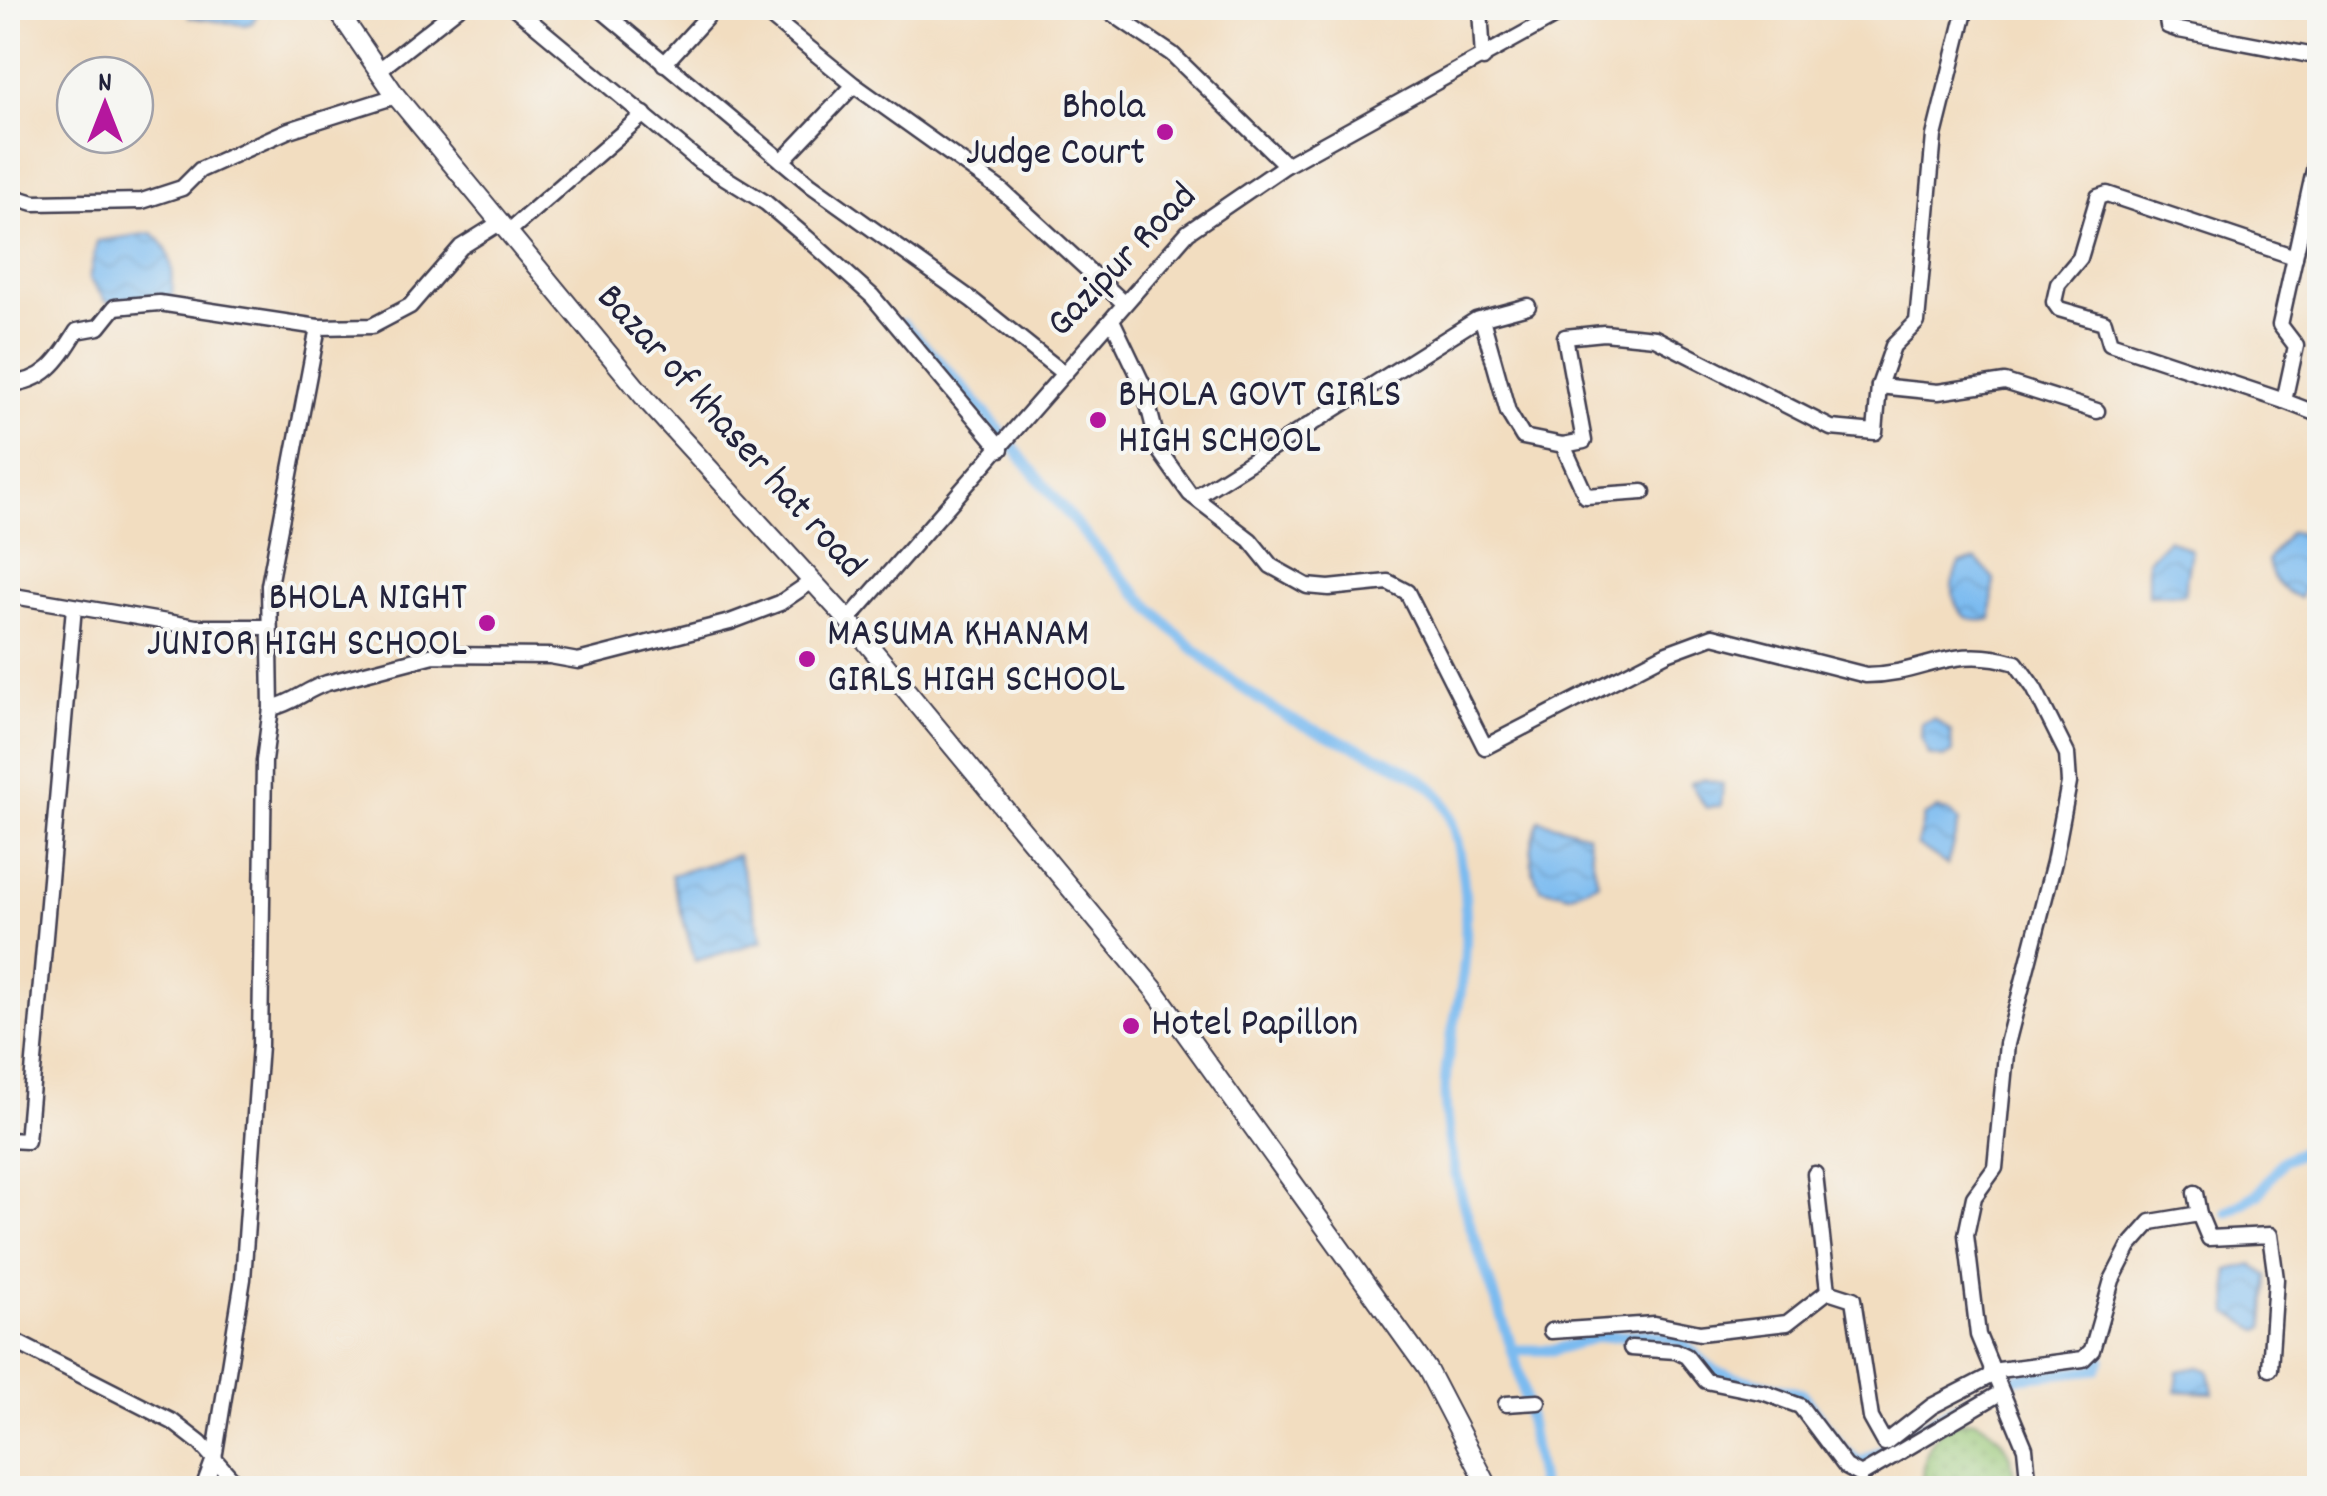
<svg xmlns="http://www.w3.org/2000/svg" width="2327" height="1496" viewBox="0 0 2327 1496" font-family="Dekko,sans-serif">
<style>
.park{fill:url(#park-dots);stroke:#5c7458;stroke-width:2.5}
.water{fill:url(#water-waves);stroke:#4f6e96;stroke-width:2.5}
.lines{fill:none;stroke-linecap:round;stroke-linejoin:round}
.canal{stroke:#7cbbf0;stroke-width:11}
.minor-casing{stroke:#413e4f;stroke-width:19}
.major-casing{stroke:#413e4f;stroke-width:22}
.minor{stroke:#fff;stroke-width:14}
.major{stroke:#fff;stroke-width:18}
.poi-dot{fill:#b5179e;stroke:#f6f6f2;stroke-width:4}
.labels{text-anchor:middle;dominant-baseline:central;stroke-width:8;stroke-linejoin:round;paint-order:stroke}
.poi-label{font-size:40px;fill:#22223b;stroke:#f6f6f2;text-anchor:start}
.street-label{font-size:40px;fill:#22223b;stroke:#f6f6f2}
</style>
<defs>
<pattern id="park-dots" width="8" height="8" patternUnits="userSpaceOnUse" patternTransform="scale(2.5)"><rect width="8" height="8" fill="#97c675"/><path d="M2 2h.1M6 6h.1" fill="none" stroke="#7ba061" stroke-width="1.8" stroke-linecap="round"/></pattern>
<pattern id="water-waves" width="16" height="10" patternUnits="userSpaceOnUse" patternTransform="scale(2.5)"><rect width="16" height="10" fill="#7cbbf0"/><path d="M0 5q4-4 8 0t8 0" fill="none" stroke="#6ba0cf"/></pattern>
</defs>
<rect width="100%" height="100%" fill="#f6f6f2"/>
<filter id="ink" filterUnits="userSpaceOnUse"><feTurbulence type="fractalNoise" baseFrequency=".01" numOctaves="2"/><feDisplacementMap in="SourceGraphic" scale="20" xChannelSelector="R" yChannelSelector="G"/><feConvolveMatrix kernelMatrix="1 2 1 2 8 2 1 2 1" color-interpolation-filters="sRGB"/></filter>
<filter id="wash" filterUnits="userSpaceOnUse"><feTurbulence type="fractalNoise" baseFrequency=".0048" numOctaves="4" result="noise"/><feDisplacementMap in="SourceGraphic" scale="40" xChannelSelector="R" yChannelSelector="G"/><feGaussianBlur stdDeviation="2.25" result="paint"/><feColorMatrix in="noise" values="0 0 0 0 0 0 0 0 0 0 0 0 0 0 0 0 0 1.4 0 .05"/><feComposite in="paint" operator="in"/></filter>
<g filter="url(#wash)">
<rect width="100%" height="100%" fill="#f2ddc0"/>
<path class="park" d="M1975,1420C2003,1432 2016,1459 2014,1488H1924C1920,1451 1936,1421 1975,1420Z"/>
<g class="water">
<polygon points="190,8 261,8 252,23 244,25 189,17"/>
<path d="M152,233C173,248 174,274 172,297L107,302L89,279L97,241Z"/>
<path d="M2290,531L2319,536V557L2300,598C2281,590 2271,581 2268,560Z"/>
<polygon points="2168,539 2191,550 2184,594 2148,595 2148,560"/>
<path d="M1977,560L1994,579L1991,619C1955,629 1945,590 1959,564Z"/>
<polygon points="1934,719 1951,731 1952,753 1943,758 1929,755 1921,737 1922,723"/>
<polygon points="1704,779 1723,784 1721,806 1706,808 1690,783"/>
<polygon points="1938,809 1951,813 1959,822 1947,865 1917,845 1924,816"/>
<path d="M1539,820L1587,834L1598,883L1569,895L1540,888C1527,865 1530,844 1539,820Z"/>
<polygon points="738,855 763,941 695,961 671,875"/>
<polygon points="2252,1264 2267,1276 2264,1328 2259,1330 2229,1313 2228,1270"/>
<polygon points="2199,1367 2209,1371 2213,1393 2176,1391 2178,1371"/>
</g>
<g class="lines">
<g class="canal">
<path d="M903,324C1019,437 1095,572 1224,674C1243,689 1266,705 1287,717C1324,738 1426,766 1444,803C1467,851 1470,937 1461,989C1455,1024 1445,1057 1445,1093C1447,1194 1495,1281 1520,1377C1529,1414 1534,1452 1541,1488"/>
<polyline points="2227,1212 2258,1194 2283,1161 2305,1150 2320,1121"/>
<polyline points="1511,1350 1554,1350 1596,1337 1648,1334 1680,1341 1716,1372 1802,1394 1844,1450 1860,1463 1980,1393 2020,1377 2096,1369 2101,1359"/>
</g>
</g>
</g>
<g filter="url(#ink)">
<g class="lines">
<defs>
<g id="minor">
<polyline points="515,8 700,162 766,203 806,237 872,296 1001,449"/>
<polyline points="599,8 811,185 972,300 1062,372"/>
<polyline points="760,8 854,85 1001,190 1124,303"/>
<polyline points="1104,8 1172,54 1286,165"/>
<polyline points="1480,8 1483,59"/>
<polyline points="2165,8 2168,26 2179,30 2320,57"/>
<polyline points="8,20 11,8"/>
<polyline points="664,64 715,8"/>
<polyline points="379,70 458,8"/>
<polyline points="2320,143 2280,325 2296,346 2284,401 2320,415"/>
<polyline points="782,161 854,85"/>
<polyline points="8,195 34,203 142,201 182,188 200,170 289,130 396,96"/>
<polyline points="508,232 644,114"/>
<polyline points="1482,319 1508,412 1523,437 1563,445 1586,496 1643,492"/>
<path d="M1113,322L1143,385L1160,452L1190,494L1250,540L1271,566L1307,586L1329,588L1388,582L1407,592L1485,747L1667,653L1713,636L1866,675C1925,675 1950,643 2016,663L2034,688L2067,754L2069,783L2054,862L2007,1044L1995,1168L1974,1197L1966,1235L1978,1335L2025,1448L2029,1488"/>
<path d="M8,384C45,382 58,361 77,331L99,327L115,307L159,303L318,327L372,326L410,306L461,247L501,222"/>
<polyline points="1879,386 1938,392 2005,382 2097,411"/>
<polyline points="2284,401 2110,343 2104,322 2059,309 2054,302 2058,284 2080,258 2098,197 2107,194 2295,257"/>
<polyline points="1563,445 1584,441 1565,337 1604,333 1655,338 1831,428 1875,432 1879,386 1893,346 1917,322 1934,136 1966,8"/>
<polyline points="1195,497 1476,320 1528,306"/>
<polyline points="8,595 196,627 267,627"/>
<polyline points="848,620 1188,232 1286,165 1570,8"/>
<path d="M271,708C294,703 305,690 327,683L434,655L550,656L578,661L730,622L780,603L811,582"/>
<polyline points="8,1140 27,1141 74,607"/>
<polyline points="2199,1214 2209,1238 2270,1235 2276,1279 2270,1369"/>
<polyline points="1828,1291 1853,1299 1871,1418 1885,1443 1932,1406 1992,1375"/>
<polyline points="1551,1331 1655,1324 1700,1333 1787,1323 1828,1291 1815,1174"/>
<polyline points="8,1338 173,1422 200,1443 240,1488"/>
<polyline points="1631,1348 1676,1351 1686,1356 1706,1381 1765,1393 1800,1406 1846,1467 1861,1475 2000,1393"/>
<polyline points="1991,1371 2083,1359 2092,1350 2112,1280 2129,1247 2151,1222 2199,1214 2195,1193"/>
<polyline points="1506,1404 1538,1402"/>
<polyline points="203,1488 214,1459 243,1279 260,1045 264,761 271,708 269,585 318,327"/>
</g>
<polyline id="major" points="336,8 396,96 649,403 848,620 1153,988 1427,1369 1489,1488"/>
</defs>
<use href="#minor" class="minor-casing"/>
<use href="#major" class="major-casing"/>
<use href="#minor" class="minor"/>
<use href="#major" class="major"/>
</g>
</g>
<g class="poi-dot">
<circle cx="1165" cy="132" r="10"/>
<circle cx="1098" cy="420" r="10"/>
<circle cx="487" cy="623" r="10"/>
<circle cx="807" cy="659" r="10"/>
<circle cx="1131" cy="1026" r="10"/>
</g>
<g class="labels">
<g class="poi-label">
<text x="1145" y="109" text-anchor="end">Bhola<tspan x="1145" dy="46">Judge Court</tspan></text>
<text x="1118" y="397">BHOLA GOVT GIRLS<tspan x="1118" dy="46">HIGH SCHOOL</tspan></text>
<text x="467" y="600" text-anchor="end">BHOLA NIGHT<tspan x="467" dy="46">JUNIOR HIGH SCHOOL</tspan></text>
<text x="827" y="636">MASUMA KHANAM<tspan x="827" dy="46">GIRLS HIGH SCHOOL</tspan></text>
<text x="1151" y="1026">Hotel Papillon</text>
</g>
<g class="street-label">
<text transform="translate(1124 262) rotate(-46)">Gazipur Road</text>
<text transform="translate(729 433) rotate(48)">Bazar of khaser hat road</text>
</g>
</g>
<rect width="2327" height="1496" fill="none" stroke="#f6f6f2" stroke-width="40"/>
<g transform="translate(105 105)"><circle r="48" fill="#f6f6f2" stroke="#a1a1a9" stroke-width="2.5"/>
<path d="M0-8L18 38L0 25L-18 38Z" fill="#b5179e"/>
<text y="-15" font-size="28" font-weight="bold" text-anchor="middle" fill="#22223b">N</text>
</g>
</svg>
